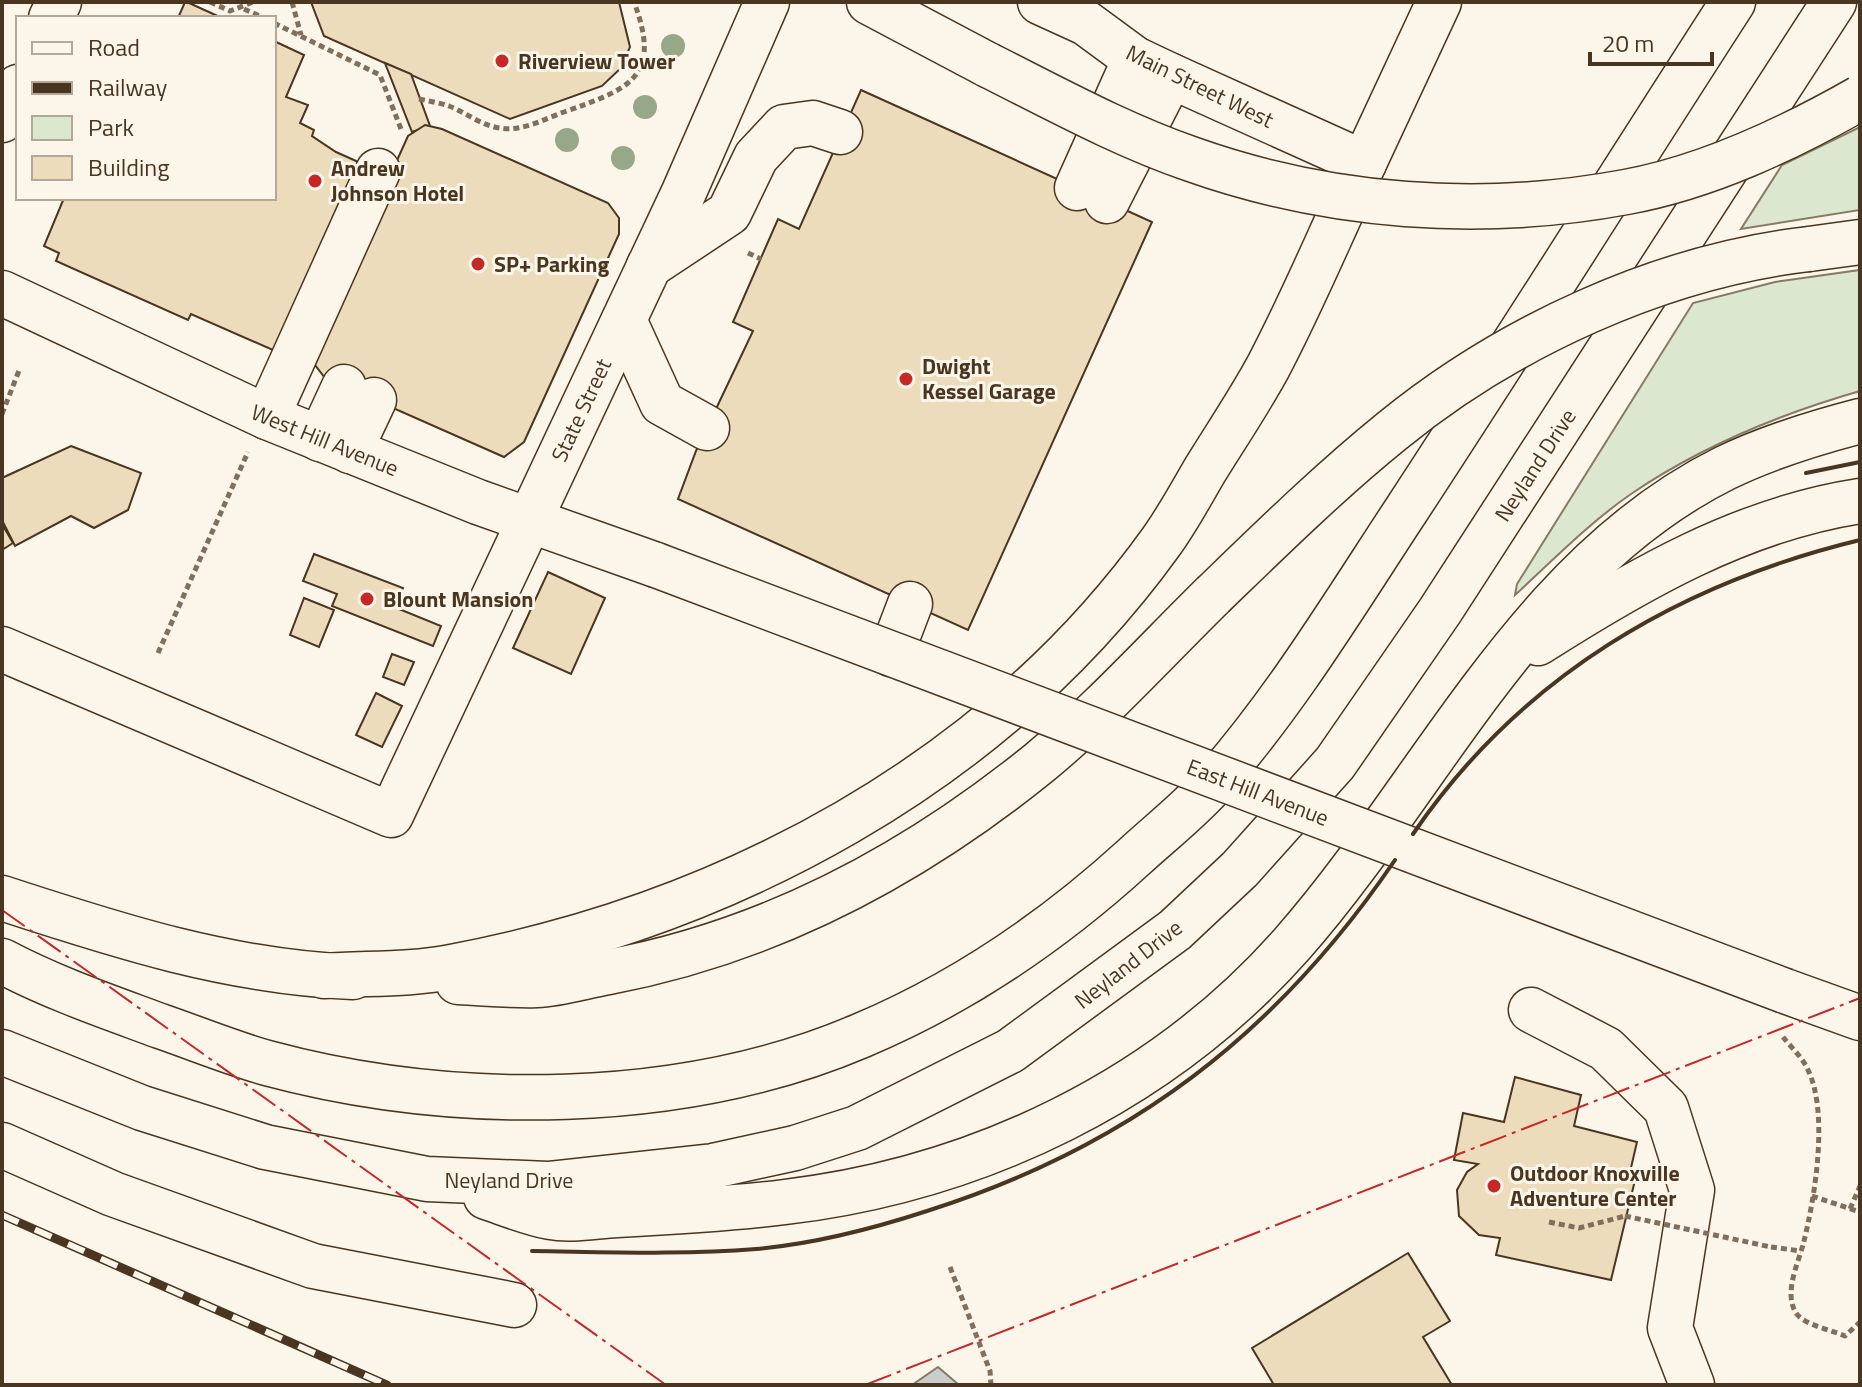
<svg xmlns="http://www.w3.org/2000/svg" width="1862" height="1387" viewBox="0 0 1862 1387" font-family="'Titillium Web',sans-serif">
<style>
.green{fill:#dce7d0;stroke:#887966;stroke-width:2}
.water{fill:#c9cecd;stroke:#887966;stroke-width:2}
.building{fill:#ecdcbc;stroke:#4a3520;stroke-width:2}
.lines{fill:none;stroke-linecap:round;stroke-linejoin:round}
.minor-casing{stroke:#4a3520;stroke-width:47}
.major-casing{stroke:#4a3520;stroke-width:47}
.highway-casing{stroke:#4a3520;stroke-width:47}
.path{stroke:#7f6f5c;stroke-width:5;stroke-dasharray:6 4;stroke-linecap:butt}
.minor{stroke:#fbf6e9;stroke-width:44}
.major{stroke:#fbf6e9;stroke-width:44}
.highway{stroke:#fbf6e9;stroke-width:44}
.rail-casing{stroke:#4a3520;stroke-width:9}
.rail{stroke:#fbf6e9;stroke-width:6;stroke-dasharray:18;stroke-linecap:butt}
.major-bridge-casing{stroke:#4a3520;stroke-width:47;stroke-linecap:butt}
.highway-bridge-casing{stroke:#4a3520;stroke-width:47;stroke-linecap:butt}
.path-bridge{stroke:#7f6f5c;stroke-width:5;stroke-dasharray:6 4;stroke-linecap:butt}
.major-bridge{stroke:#fbf6e9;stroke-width:44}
.highway-bridge{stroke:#fbf6e9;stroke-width:44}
.wall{stroke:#4a3520;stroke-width:4}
.power{stroke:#c62828;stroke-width:2;stroke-dasharray:28 6 4 6;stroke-linecap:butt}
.tree{fill:#96a887}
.poi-dot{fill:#c62828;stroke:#fbf6e9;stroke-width:3}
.labels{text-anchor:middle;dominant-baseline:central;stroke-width:6;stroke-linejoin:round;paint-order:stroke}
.poi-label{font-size:22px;font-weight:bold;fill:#4a3520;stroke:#fbf6e9;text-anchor:start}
.street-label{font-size:22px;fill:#4a3520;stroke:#fbf6e9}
</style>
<rect width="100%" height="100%" fill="#fbf6e9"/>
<g class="green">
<polygon points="1860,127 1860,210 1741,229 1782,165"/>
<path d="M1860,270V391C1780,414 1700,447 1631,494C1589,523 1552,561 1515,595L1517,584L1693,303L1775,282Z"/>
</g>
<polygon class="water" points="938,1367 959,1385 912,1385"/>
<g class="building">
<polygon points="185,2 187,2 222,18 178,18"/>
<polygon points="311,2 619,2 630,47 621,68 602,86 510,119 324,36"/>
<polygon points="274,41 304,55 286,97 308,105 300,123 314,130 312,136 336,152 363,164 282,354 191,314 188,320 56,261 59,253 44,246 64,198 274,198"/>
<polygon points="385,63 411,74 430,126 412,132"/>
<polygon points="861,90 1152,222 968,630 678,499 696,451 753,331 733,322 778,219 799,229"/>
<polygon points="425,125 442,129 608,203 619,218 619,234 524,442 504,457 325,378 312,361 311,351 408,136"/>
<polygon points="71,446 141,473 128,510 94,528 71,516 15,546 2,520 2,478"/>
<polygon points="2,524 13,543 2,550"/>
<polygon points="314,554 403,588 396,604 401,606 399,609 441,626 433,646 332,606 337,594 303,581"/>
<polygon points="548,572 605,598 571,674 513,648"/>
<polygon points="304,598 334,610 319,647 290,635"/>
<polygon points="392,654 414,662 404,685 383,677"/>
<polygon points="376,693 402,706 382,747 356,735"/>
<polygon points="1515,1077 1581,1095 1574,1126 1637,1142 1630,1172 1636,1176 1611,1280 1496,1255 1500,1238 1479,1235 1459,1216 1457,1190 1467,1172 1478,1164 1454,1160 1463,1113 1504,1122"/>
<polygon points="1408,1253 1450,1321 1423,1337 1452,1385 1274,1385 1252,1348"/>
</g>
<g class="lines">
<defs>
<g id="minor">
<polyline points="1040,2 1086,23 1135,59 1171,76 1364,163 1439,2"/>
<polyline points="1077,188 1135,59"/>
<polyline points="1107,201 1171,76"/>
<polyline points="649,266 729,213 756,157 784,127 813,123 840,132"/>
<polyline points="624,320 662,403 707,428"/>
<polyline points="267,417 378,171"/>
<polyline points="320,439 344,387"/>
<polyline points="350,451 374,400"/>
<polyline points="2,649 391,815 684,192 767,2"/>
<polyline points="891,654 910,604"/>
<polyline points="1531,1010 1606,1049 1666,1108 1692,1190 1670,1328 1692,1385"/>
</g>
<g id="major">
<polyline points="51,18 59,2"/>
<polyline points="2,120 18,87"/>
<polyline points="2,293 267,417 478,502 656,565"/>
<polyline points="1785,991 1860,1018"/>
</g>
<g id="highway">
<polyline points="869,2 988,65"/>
<polyline points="1809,249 1860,242"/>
<path d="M1538,643C1637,580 1742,519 1860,501"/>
<path d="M2,898C118,936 230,972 353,977"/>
<path d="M2,961C53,988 106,1006 160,1026C195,1038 231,1053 267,1063C453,1113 681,1112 860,1036C960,994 1054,930 1134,857C1159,834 1187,812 1210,787C1285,703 1345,603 1407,509C1517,341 1624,171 1733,2"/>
<path d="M324,976C365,973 410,975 451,967C728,915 994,774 1161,542C1177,520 1191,494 1205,470C1226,436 1249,402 1268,367C1303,301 1332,230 1364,163"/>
<path d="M458,982C484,983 511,986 537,985C560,984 585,976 608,972C768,942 913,865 1039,763C1101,712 1156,651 1213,595"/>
<polyline points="2,1052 142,1108 265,1147 427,1179 548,1184 713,1166 795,1148 857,1128 1010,1051 1175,930 1240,869 1335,763 1440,611 1834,2"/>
<polyline points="2,1145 113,1194 313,1266 514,1305"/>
<path d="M486,1197C507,1204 529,1213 550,1217C571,1221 596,1216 617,1215C674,1212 729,1209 785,1202C978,1179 1162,1091 1292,944C1432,785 1527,566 1725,468C1768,447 1814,433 1860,421"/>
</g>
</defs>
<use href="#minor" class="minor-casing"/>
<use href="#major" class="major-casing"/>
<use href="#highway" class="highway-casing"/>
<g class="path">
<polyline points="210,2 230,11 253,2"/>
<polyline points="292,2 301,35"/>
<polyline points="244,9 264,18"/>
<polyline points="274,23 380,75 401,129"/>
<path d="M419,99C429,101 440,103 449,106C465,112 482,126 500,128C522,132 544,119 564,112C628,89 663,79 634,2"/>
<polyline points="748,253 761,259"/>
<polyline points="2,414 20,368"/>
<polyline points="158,653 248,452"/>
<path d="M1783,1037C1790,1046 1800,1055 1806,1066C1830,1109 1815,1196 1804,1241C1799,1262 1783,1292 1796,1313C1804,1325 1832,1330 1845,1336L1860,1322"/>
<polyline points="1812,1196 1860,1212"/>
<polyline points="1850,1209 1860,1186"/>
<polyline points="1549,1222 1579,1228 1625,1216"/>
<polyline points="1771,1247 1801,1251"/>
<polyline points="950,1267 990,1371 991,1385"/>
</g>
<use href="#minor" class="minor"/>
<use href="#major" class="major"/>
<use href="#highway" class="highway"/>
<defs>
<polyline id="rail" points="2,1215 387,1385"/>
</defs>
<use href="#rail" class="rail-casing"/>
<use href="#rail" class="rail"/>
<defs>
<polyline id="major-bridge" points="656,565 1785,991"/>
<g id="highway-bridge">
<path d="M988,65C1054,98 1121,135 1191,159C1329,208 1481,219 1626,192C1708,177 1788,139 1860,98"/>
<path d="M1213,595C1271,539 1329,482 1392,431C1507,337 1661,266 1809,249"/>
</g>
</defs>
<use href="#major-bridge" class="major-bridge-casing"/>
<use href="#highway-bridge" class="highway-bridge-casing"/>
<polyline class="path-bridge" points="1625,1216 1771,1247"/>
<use href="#major-bridge" class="major-bridge"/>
<use href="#highway-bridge" class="highway-bridge"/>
<g class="wall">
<polyline points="1806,473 1860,462"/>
<path d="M1413,834C1520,677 1678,584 1860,540"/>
<path d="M532,1251C607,1252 682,1255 756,1249C813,1244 872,1229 927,1211C1129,1147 1276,1035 1395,860"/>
</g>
<g class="power">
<polyline points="2,910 666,1385"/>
<polyline points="865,1385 1860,998"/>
</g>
</g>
<g class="tree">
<circle cx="673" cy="46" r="12"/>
<circle cx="645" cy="107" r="12"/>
<circle cx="567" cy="140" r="12"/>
<circle cx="623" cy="158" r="12"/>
</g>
<g class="poi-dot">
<circle cx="502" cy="61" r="8"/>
<circle cx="315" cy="181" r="8"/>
<circle cx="478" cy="264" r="8"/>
<circle cx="906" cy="379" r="8"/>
<circle cx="367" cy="599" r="8"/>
<circle cx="1494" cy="1186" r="8"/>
</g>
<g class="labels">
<g class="poi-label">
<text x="518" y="61">Riverview Tower</text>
<text x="331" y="168">Andrew<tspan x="331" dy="25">Johnson Hotel</tspan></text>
<text x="494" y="264">SP+ Parking</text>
<text x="922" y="366">Dwight<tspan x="922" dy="25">Kessel Garage</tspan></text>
<text x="383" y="599">Blount Mansion</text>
<text x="1510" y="1173">Outdoor Knoxville<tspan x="1510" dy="25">Adventure Center</tspan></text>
</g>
<g class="street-label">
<text transform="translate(1200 86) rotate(26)">Main Street West</text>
<text transform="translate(581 410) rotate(-65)">State Street</text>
<text transform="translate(325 440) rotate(22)">West Hill Avenue</text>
<text transform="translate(1535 465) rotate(-57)">Neyland Drive</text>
<text transform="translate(1258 792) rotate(21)">East Hill Avenue</text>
<text transform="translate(1128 964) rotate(-38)">Neyland Drive</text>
<text x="509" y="1180">Neyland Drive</text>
</g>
</g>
<rect width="1862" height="1387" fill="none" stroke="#4a3520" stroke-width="8"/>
<rect x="16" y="16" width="260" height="184" fill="#fbf6e9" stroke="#b4a999" stroke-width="2"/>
<rect x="32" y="42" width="40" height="12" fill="#fbf6e9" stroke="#b4a999" stroke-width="2"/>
<text x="88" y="56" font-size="24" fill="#4a3520">Road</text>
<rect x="32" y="82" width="40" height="12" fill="#4a3520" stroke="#b4a999" stroke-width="2"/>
<text x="88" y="96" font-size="24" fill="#4a3520">Railway</text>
<rect x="32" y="116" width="40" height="24" fill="#dce7d0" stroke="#b4a999" stroke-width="2"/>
<text x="88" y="136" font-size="24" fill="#4a3520">Park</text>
<rect x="32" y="156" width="40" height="24" fill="#ecdcbc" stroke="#b4a999" stroke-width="2"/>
<text x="88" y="176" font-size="24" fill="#4a3520">Building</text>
<path d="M1590 52v12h122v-12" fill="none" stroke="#4a3520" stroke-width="4"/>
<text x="1602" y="52" font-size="24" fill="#4a3520" stroke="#fbf6e9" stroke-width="6" paint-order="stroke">20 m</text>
</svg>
